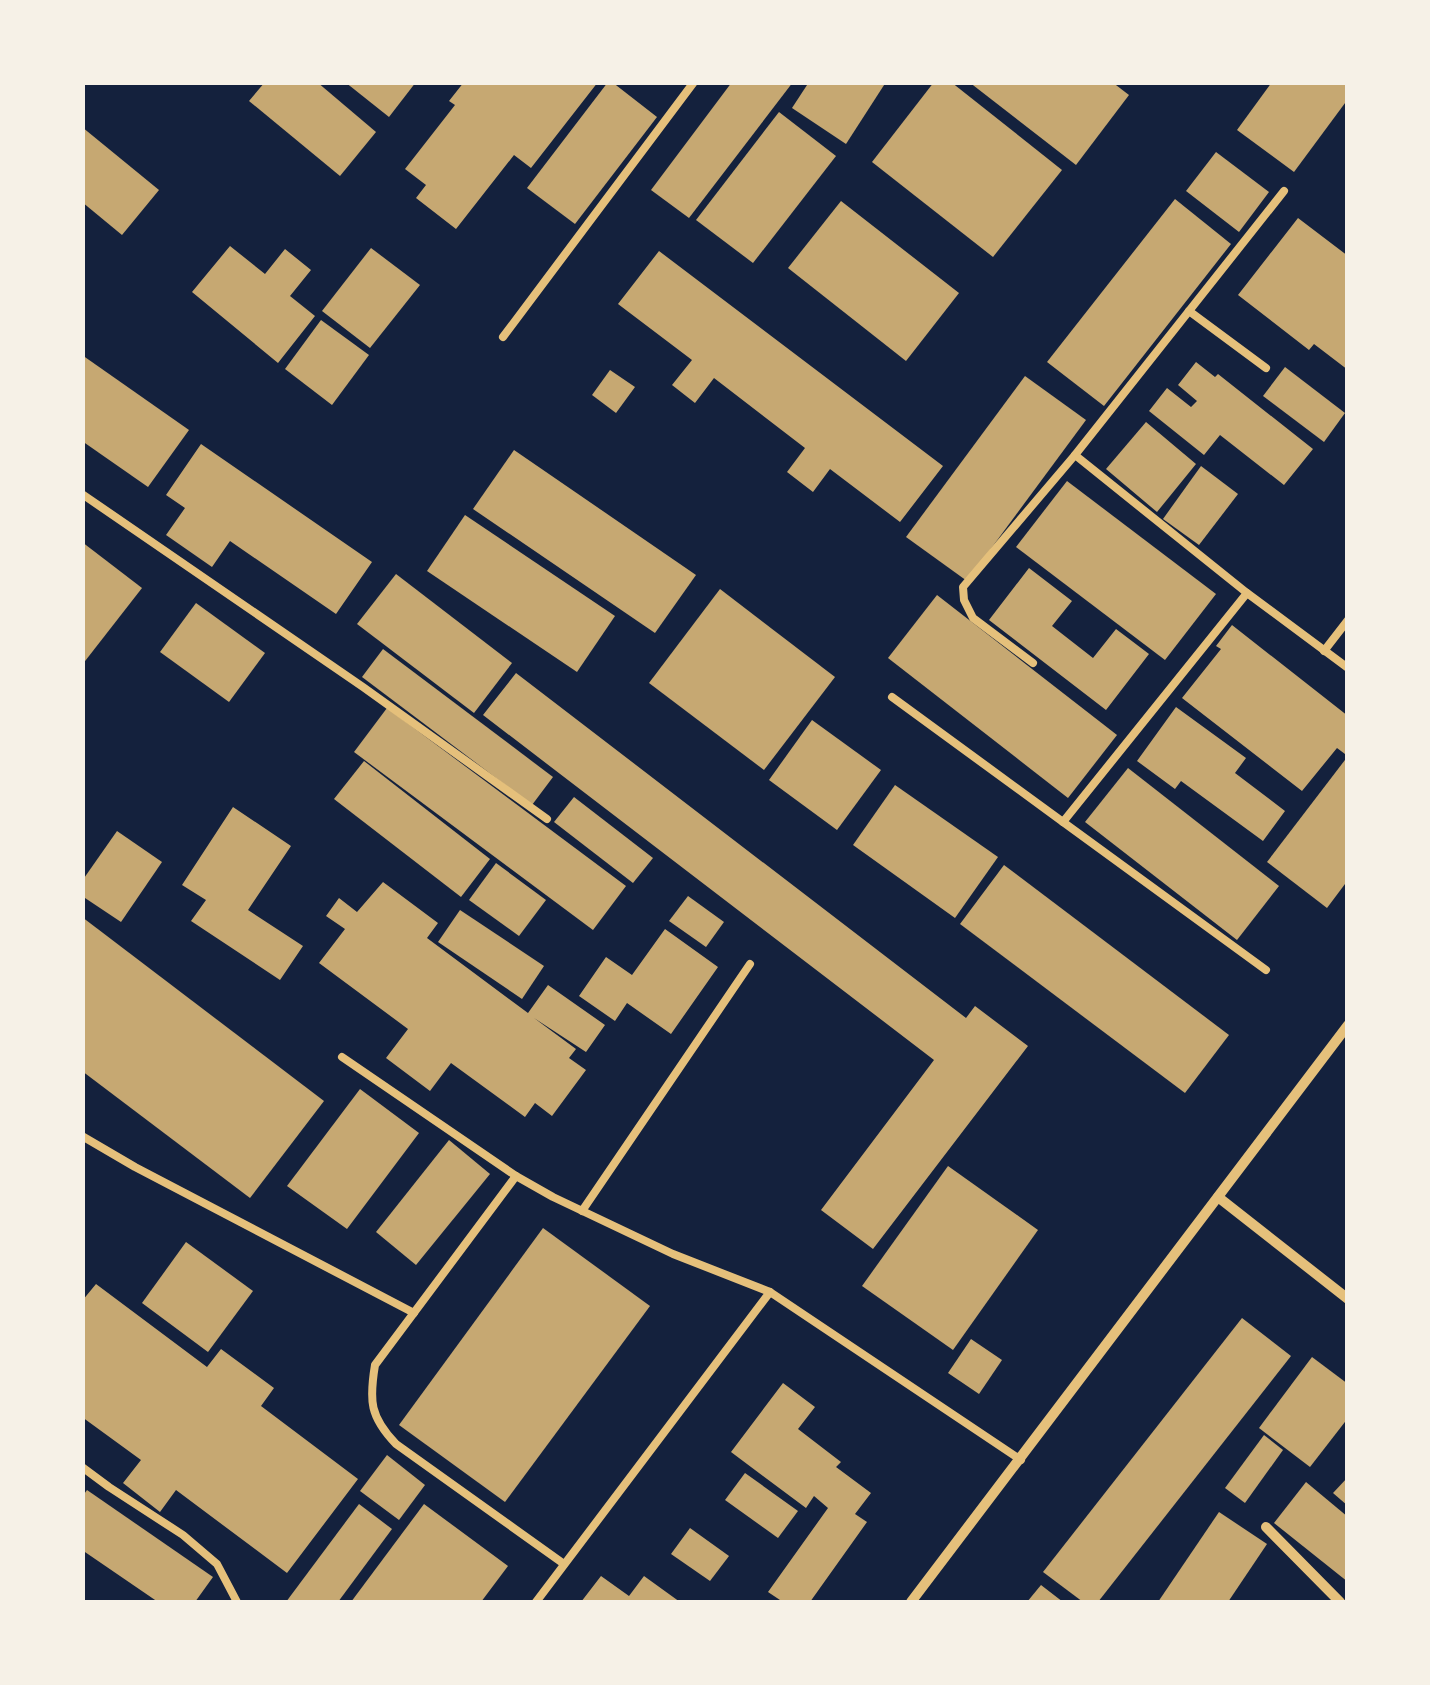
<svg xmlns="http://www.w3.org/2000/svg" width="1430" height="1685" viewBox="0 0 1430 1685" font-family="Figtree,sans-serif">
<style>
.building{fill:#c6a872}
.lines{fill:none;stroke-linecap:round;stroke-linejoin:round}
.service{stroke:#e5c07b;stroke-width:8}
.minor{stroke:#e5c07b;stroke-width:10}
</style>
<rect width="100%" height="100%" fill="#14213d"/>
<g class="building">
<polygon points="265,82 317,82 376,132 340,176 249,101"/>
<polygon points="345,82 416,82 389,117"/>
<polygon points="464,82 598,82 531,168 514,155 456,229 416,198 426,185 405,169 455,105 449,101"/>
<polygon points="608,82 612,82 657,117 575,224 527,188"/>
<polygon points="732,82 793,82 689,218 651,190"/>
<polygon points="809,82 886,82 846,144 792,108"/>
<polygon points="934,82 951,82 1062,170 993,257 872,162"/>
<polygon points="969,82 1112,82 1129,95 1076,165"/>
<polygon points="1272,82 1348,82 1348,99 1294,172 1237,130"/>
<polygon points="779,112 836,156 753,263 696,220"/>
<polygon points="82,127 159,190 122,235 82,202"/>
<polygon points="1216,152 1269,192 1239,232 1186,191"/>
<polygon points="1175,199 1231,244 1104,406 1047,362"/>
<polygon points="841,201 959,293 906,361 788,268"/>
<polygon points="1298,218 1348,256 1348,370 1314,344 1309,350 1238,295"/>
<polygon points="230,246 265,274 285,249 311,270 290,296 315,316 278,363 192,292"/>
<polygon points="371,248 420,285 370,348 322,311"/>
<polygon points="659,251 943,466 900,522 830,469 813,492 787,472 805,448 714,378 695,403 672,385 692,360 618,304"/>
<polygon points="321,320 369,355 332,405 285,369"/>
<polygon points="82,355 189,430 148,487 82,441"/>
<polygon points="1196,362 1215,377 1218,374 1313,449 1284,485 1220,435 1204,455 1149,411 1167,388 1191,407 1197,401 1178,385"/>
<polygon points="1285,367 1345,413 1324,442 1263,396"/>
<polygon points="610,370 635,387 616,413 592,395"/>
<polygon points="1025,376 1086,420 967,581 906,537"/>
<polygon points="1146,422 1196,464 1157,512 1106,469"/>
<polygon points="201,444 372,562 336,614 230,541 212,567 166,535 185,508 166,495"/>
<polygon points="514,450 696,575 655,633 473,509"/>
<polygon points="1201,466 1238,494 1199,545 1163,519"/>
<polygon points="1067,481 1216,594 1165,660 1016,547"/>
<polygon points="465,515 615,616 577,672 427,571"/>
<polygon points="82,542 142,588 82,665"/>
<polygon points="1029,568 1072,601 1052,626 1093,658 1116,629 1149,654 1106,710 989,620"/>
<polygon points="396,574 512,663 474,713 357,624"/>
<polygon points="720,589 835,677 764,770 649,683"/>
<polygon points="937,595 1117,735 1068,798 888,658"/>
<polygon points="196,603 265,653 229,702 160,652"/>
<polygon points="1232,625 1348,716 1348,751 1345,754 1337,748 1302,791 1182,698 1221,649 1216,646"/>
<polygon points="383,649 553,777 532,805 362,677"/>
<polygon points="516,673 966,1018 975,1006 1028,1046 873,1249 821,1210 934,1060 483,715"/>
<polygon points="1176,707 1246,758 1235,773 1285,811 1263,841 1181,781 1175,789 1137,761"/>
<polygon points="387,708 626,886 593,930 354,752"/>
<polygon points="812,720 881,770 837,830 769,780"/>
<polygon points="1348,756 1348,880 1327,908 1267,862"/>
<polygon points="364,761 490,859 461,897 334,799"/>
<polygon points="1128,768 1279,886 1237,940 1085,822"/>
<polygon points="895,785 998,857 955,918 853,845"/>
<polygon points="574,797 653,858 633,883 554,822"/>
<polygon points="233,807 291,846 248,910 303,946 280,980 191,921 206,900 182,885"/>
<polygon points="117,831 162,862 121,922 82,896 82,881"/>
<polygon points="496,863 546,900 519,936 469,900"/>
<polygon points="1004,865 1229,1035 1185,1093 960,924"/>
<polygon points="383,882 438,923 427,938 528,1013 548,985 605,1025 586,1052 534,1018 576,1049 569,1058 586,1070 552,1116 535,1103 525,1117 451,1063 430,1091 386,1058 408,1029 319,963 345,929 326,916 339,898 357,912"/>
<polygon points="688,896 724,922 706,947 669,921"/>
<polygon points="460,910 544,966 522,999 438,942"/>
<polygon points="82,917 324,1101 250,1198 82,1071"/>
<polygon points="665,929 718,967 671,1034 627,1003 615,1021 579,996 606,957 632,975"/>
<polygon points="360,1089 419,1133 347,1229 287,1186"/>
<polygon points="449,1140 490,1174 416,1265 376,1232"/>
<polygon points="948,1166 1038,1230 953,1350 862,1286"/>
<polygon points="543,1228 650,1306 505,1502 399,1425"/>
<polygon points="186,1242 253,1291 208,1352 142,1303"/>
<polygon points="96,1284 207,1367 221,1349 274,1388 261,1406 358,1479 287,1573 176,1490 160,1512 123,1483 141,1460 82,1417 82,1301"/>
<polygon points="1242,1318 1291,1356 1098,1602 1083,1602 1043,1572"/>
<polygon points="971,1339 1002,1360 979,1394 948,1373"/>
<polygon points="1312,1357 1348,1384 1348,1418 1310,1467 1259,1428"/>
<polygon points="783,1383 815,1407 798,1429 841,1462 836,1467 871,1493 855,1514 867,1522 810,1602 783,1602 768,1592 828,1508 814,1496 806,1508 731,1452"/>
<polygon points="1264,1435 1283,1450 1245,1503 1225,1488"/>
<polygon points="387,1455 425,1485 399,1520 360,1491"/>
<polygon points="745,1473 798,1511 778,1538 725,1500"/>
<polygon points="1348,1477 1348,1506 1333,1493"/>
<polygon points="1306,1482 1348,1517 1348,1582 1274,1523"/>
<polygon points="87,1490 213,1577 195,1602 158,1602 82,1550 82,1497"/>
<polygon points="359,1504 392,1529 338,1602 286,1602"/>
<polygon points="424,1504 508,1566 481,1602 351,1602"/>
<polygon points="1219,1512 1267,1544 1228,1602 1158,1602"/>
<polygon points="690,1528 729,1556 710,1581 671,1554"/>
<polygon points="601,1576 629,1596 644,1576 680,1602 581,1602"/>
<polygon points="1041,1585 1063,1602 1027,1602"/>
</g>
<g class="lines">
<g class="service">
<polyline points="1284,191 1075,455 1247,593 1348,668"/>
<polyline points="1189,311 1266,368"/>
<polyline points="503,337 694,82"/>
<polyline points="82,494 363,687 547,819"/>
<polyline points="1324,651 1348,620"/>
<polyline points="1033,663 973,618 964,600 963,587 1075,455"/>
<polyline points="892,697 1063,822 1247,593"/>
<polyline points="1063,822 1266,970"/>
<polyline points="342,1057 516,1176 553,1197 673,1254 770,1292 1021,1460"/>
<polyline points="82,1136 135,1167 414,1313"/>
<path d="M516,1176L375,1365C369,1401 370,1417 396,1444L564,1564"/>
<polyline points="582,1211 750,964"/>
<polyline points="82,1467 109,1487 183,1535 217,1564 237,1602"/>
<polyline points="536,1602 770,1292"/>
</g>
<g class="minor">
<polyline points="1218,1197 1348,1299"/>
<polyline points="1266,1527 1340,1602"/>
<polyline points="911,1602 1348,1025"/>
</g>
</g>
<rect width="1430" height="1685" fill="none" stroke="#f6f1e7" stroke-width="170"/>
</svg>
